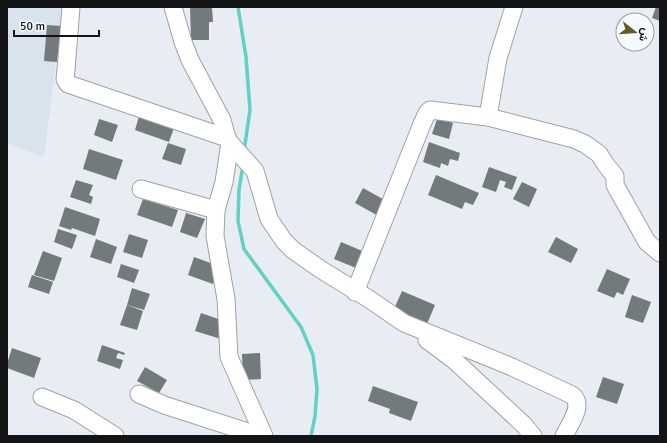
<svg xmlns="http://www.w3.org/2000/svg" width="667" height="443" viewBox="0 0 667 443" font-family="Signika,Vazirmatn,sans-serif">
<style>
.built{fill:#d8e3ee}
.lines{fill:none;stroke-linecap:round;stroke-linejoin:round}
.stream{stroke:#63d0c4;stroke-width:3.5}
.building{fill:#737a7c}
.minor-casing{stroke:#9da2a7;stroke-width:19}
.minor{stroke:#fff;stroke-width:17}
</style>
<rect width="100%" height="100%" fill="#e7edf2"/>
<polygon class="built" points="7,7 63,7 44,157 7,143"/>
<g class="lines">
<g class="stream">
<polyline points="238,7 246,57 250,110 244,151"/>
<polyline points="243,165 239,190 238,221 244,249 301,327 313,355 317,389 315,416 311,436"/>
</g>
</g>
<g class="building">
<polygon points="190,7 212,7 213,22 209,22 209,40 191,40"/>
<polygon points="656,7 660,7 660,21 652,18"/>
<polygon points="47,25 61,26 57,62 44,61"/>
<polygon points="140,113 175,125 169,142 135,130"/>
<polygon points="99,119 118,125 112,142 94,135"/>
<polygon points="437,119 453,123 449,139 432,134"/>
<polygon points="429,142 460,153 458,161 450,159 448,166 441,163 440,168 423,162"/>
<polygon points="168,143 186,149 181,165 162,159"/>
<polygon points="89,149 123,160 116,180 83,169"/>
<polygon points="489,167 517,177 512,190 504,187 506,182 500,180 496,192 482,187"/>
<polygon points="436,175 479,193 473,205 465,202 462,209 428,195"/>
<polygon points="76,180 93,185 89,195 93,197 91,204 70,197"/>
<polygon points="522,182 537,189 529,207 513,199"/>
<polygon points="363,188 390,203 382,218 355,203"/>
<polygon points="143,199 178,210 172,227 137,215"/>
<polygon points="65,207 100,219 95,236 72,228 71,230 59,226"/>
<polygon points="186,213 205,219 197,238 180,232"/>
<polygon points="58,229 77,235 72,249 54,242"/>
<polygon points="129,234 148,240 142,258 123,252"/>
<polygon points="556,237 578,249 571,263 548,252"/>
<polygon points="96,239 117,247 111,264 90,257"/>
<polygon points="341,242 367,253 361,270 334,259"/>
<polygon points="43,251 62,258 54,281 34,275"/>
<polygon points="194,257 219,266 213,284 188,275"/>
<polygon points="121,264 139,270 134,283 117,277"/>
<polygon points="607,269 630,279 623,295 617,292 614,298 597,291"/>
<polygon points="32,275 53,282 49,294 28,287"/>
<polygon points="132,288 150,294 144,310 127,305"/>
<polygon points="402,291 435,305 427,324 394,309"/>
<polygon points="632,295 651,302 643,323 625,317"/>
<polygon points="127,305 143,311 137,330 120,325"/>
<polygon points="201,313 227,322 221,339 195,331"/>
<polygon points="102,345 125,353 124,355 118,353 116,358 123,360 120,369 97,361"/>
<polygon points="12,348 41,358 34,378 7,368 7,364"/>
<polygon points="260,353 261,379 243,380 242,354"/>
<polygon points="145,367 167,380 159,393 137,381"/>
<polygon points="603,377 624,384 617,404 596,397"/>
<polygon points="373,386 418,402 411,421 389,413 390,409 368,401"/>
</g>
<g class="lines">
<defs>
<g id="minor">
<polyline points="71,7 66,70 65,79 68,84 227,138"/>
<path d="M173,7L183,42L190,60L222,120L227,138L230,143L255,171L269,219L284,241L293,250L320,269L369,299L404,323L512,367L572,395C585,405 569,425 564,436"/>
<polyline points="488,117 498,58 514,7"/>
<polyline points="230,143 224,182 216,210 215,236 226,299 229,357 264,436"/>
<polyline points="141,189 216,210"/>
<polyline points="355,292 422,124 427,113 430,110 488,117 574,139 585,144 599,154 606,165 615,176 615,185 647,242 660,253"/>
<polyline points="427,340 454,360 524,425 533,436"/>
<polyline points="139,394 164,405 260,436"/>
<polyline points="42,397 74,410 115,436"/>
</g>
</defs>
<use href="#minor" class="minor-casing"/>
<use href="#minor" class="minor"/>
</g>
<rect width="667" height="443" fill="none" stroke="#121416" stroke-width="16"/>
<g transform="translate(635 32) rotate(107)"><circle r="19" fill="#f5faff" stroke="#9a9ea2"/>
<path d="M0-3L7 15L0 10L-7 15Z" fill="#655926"/>
<text y="-6" font-size="11" font-weight="bold" text-anchor="middle" fill="#121416">ش</text>
</g>
<path d="M14 30v6h85v-6" fill="none" stroke="#121416" stroke-width="2"/>
<text x="20" y="30" font-size="12" fill="#121416" stroke="#f5faff" stroke-width="3" paint-order="stroke">50 m</text>
</svg>
